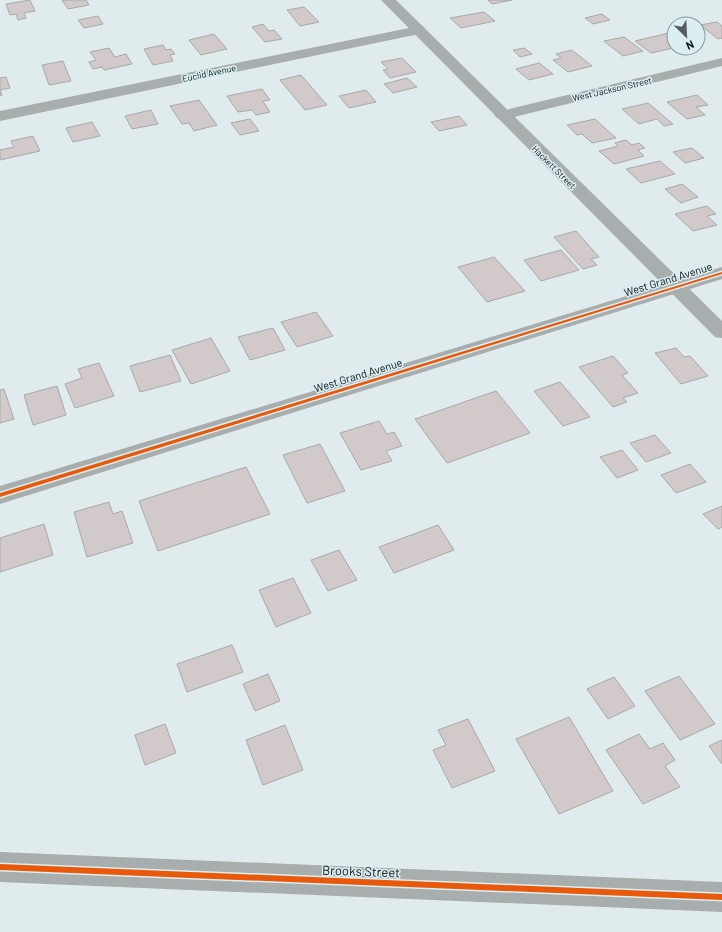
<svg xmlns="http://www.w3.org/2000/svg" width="722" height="932" viewBox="0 0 722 932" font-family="Barlow,sans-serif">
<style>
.building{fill:#d1c9ca;stroke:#a7a9aa}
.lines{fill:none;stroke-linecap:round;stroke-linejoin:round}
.minor{fill:#a8adad;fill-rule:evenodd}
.tertiary{fill:#a8adad;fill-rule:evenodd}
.cycleway-casing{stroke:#dbeff2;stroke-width:3}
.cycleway{fill:#e8590c;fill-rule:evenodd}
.labels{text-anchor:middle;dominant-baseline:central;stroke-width:3;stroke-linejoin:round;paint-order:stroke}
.far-street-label{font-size:9px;fill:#0c1213;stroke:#dbeff2}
.street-label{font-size:11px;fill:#0c1213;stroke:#dbeff2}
.near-street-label{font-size:13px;fill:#0c1213;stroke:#dbeff2}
</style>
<rect width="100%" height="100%" fill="#e0ebed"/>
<g class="building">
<polygon points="30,0 35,11 24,13 26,18 18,20 16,14 10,15 6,4"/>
<polygon points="62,0 86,0 89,5 68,9"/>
<polygon points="488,0 512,0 492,4"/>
<polygon points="304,7 319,22 300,26 287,10"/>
<polygon points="484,12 495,21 461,28 450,18"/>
<polygon points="602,14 610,20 593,24 585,18"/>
<polygon points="98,16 103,24 84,28 78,20"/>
<polygon points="717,22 722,26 722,38 718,39 700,25"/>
<polygon points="263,24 269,31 274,30 282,39 265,42 252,27"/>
<polygon points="673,32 674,33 674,48 651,53 635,41"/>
<polygon points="214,34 227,49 201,55 189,40"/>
<polygon points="624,37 643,51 623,56 604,41"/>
<polygon points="163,45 166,50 171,49 175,54 170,55 173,61 153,65 144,49"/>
<polygon points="109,48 115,57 126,54 132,64 104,70 102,67 93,69 89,62 96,60 90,52"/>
<polygon points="524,48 532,54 520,57 513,50"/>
<polygon points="572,50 592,66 568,72 553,60 561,58 556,54"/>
<polygon points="402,58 416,72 390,78 383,70 388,69 381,62"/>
<polygon points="63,61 71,81 49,85 42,65"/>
<polygon points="539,63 553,74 529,80 516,69"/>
<polygon points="301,75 327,105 305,110 280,80"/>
<polygon points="6,77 10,88 0,90 2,95 0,96 0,78"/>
<polygon points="407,78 417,87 393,93 384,84"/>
<polygon points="262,89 270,100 263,101 270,112 256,115 252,110 238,112 227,96"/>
<polygon points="366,90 376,102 349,108 339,96"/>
<polygon points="697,95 708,105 696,107 705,115 687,119 667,102"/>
<polygon points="199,100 217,125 194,131 189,123 182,124 170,106"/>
<polygon points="648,103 673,124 664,126 657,119 639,124 622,109"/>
<polygon points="151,110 158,124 132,129 125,116"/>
<polygon points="459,116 467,125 439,131 431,122"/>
<polygon points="250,119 259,131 240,135 231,123"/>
<polygon points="595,119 616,138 592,143 582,134 577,135 567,125"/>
<polygon points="92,122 100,136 73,142 66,128"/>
<polygon points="33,136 40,151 0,160 0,150 14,147 11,141"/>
<polygon points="626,140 632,145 639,143 645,148 638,150 644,156 614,164 599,151 618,146 615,143"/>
<polygon points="692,148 704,158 685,163 673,152"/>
<polygon points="660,161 675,174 641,183 626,169"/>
<polygon points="682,184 698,197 681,203 665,189"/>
<polygon points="707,206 716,214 707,216 717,225 693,231 675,214"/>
<polygon points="576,231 599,257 591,259 597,265 583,269 554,237"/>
<polygon points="561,250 579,270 541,281 524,260"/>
<polygon points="494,257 525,291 487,302 458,267"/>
<polygon points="316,312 333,336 297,347 281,322"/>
<polygon points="273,328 285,350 250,360 238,337"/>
<polygon points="211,338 230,371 191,384 172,350"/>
<polygon points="676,348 684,357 690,356 708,376 681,384 655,353"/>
<polygon points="170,355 181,381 140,392 130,366"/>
<polygon points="613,356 628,373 622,375 638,393 623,398 627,402 613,407 579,367"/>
<polygon points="99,363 114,396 75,408 65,384 82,378 78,369"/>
<polygon points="560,382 590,417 563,426 534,391"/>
<polygon points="57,386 66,415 33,425 24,395"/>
<polygon points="4,389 14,419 0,423 0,390"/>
<polygon points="496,391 530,433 447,463 415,419"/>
<polygon points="379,421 387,434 394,432 402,446 386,451 392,461 361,470 340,433"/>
<polygon points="655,435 671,453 646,462 630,443"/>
<polygon points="320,444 345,491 307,503 283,455"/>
<polygon points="622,450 638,470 617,478 600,457"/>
<polygon points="690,464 706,482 676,493 661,475"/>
<polygon points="246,467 270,514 158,551 139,501"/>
<polygon points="109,502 113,514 122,511 133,543 87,557 74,512"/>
<polygon points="722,506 722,527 718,529 703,514"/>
<polygon points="44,524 53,555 0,572 0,538"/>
<polygon points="438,525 454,550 394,573 379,547"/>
<polygon points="339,550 357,580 328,591 311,560"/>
<polygon points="293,578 311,613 276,627 259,590"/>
<polygon points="232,645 243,672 187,692 177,664"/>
<polygon points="268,674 280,701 255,711 243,684"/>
<polygon points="679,676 715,724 680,740 645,691"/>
<polygon points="614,677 635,706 608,719 587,689"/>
<polygon points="569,717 613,791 559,814 516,739"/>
<polygon points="468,719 495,771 452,788 433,750 446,745 438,730"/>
<polygon points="165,724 176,753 145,765 135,735"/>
<polygon points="285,725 303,770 263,785 246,740"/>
<polygon points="639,734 650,749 663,743 675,760 665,766 680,787 643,804 606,750"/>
<polygon points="722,740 722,764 709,746"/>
</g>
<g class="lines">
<g class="minor">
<polygon points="419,26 424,27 426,30 424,33 0,121 0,111"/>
<polygon points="722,58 722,66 502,120 497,118 494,115 497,112"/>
<polygon points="722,267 722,279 0,504 0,486"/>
<polygon points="0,852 722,882 722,912 0,882"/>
</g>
<polygon class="tertiary" points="381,0 396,0 722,321 722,338 715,337"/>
<defs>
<g id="cycleway">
<polygon points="722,272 722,274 0,497 0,493"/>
<polygon points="0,864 722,894 722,900 0,870"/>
</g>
</defs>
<use href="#cycleway" class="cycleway-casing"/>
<use href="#cycleway" class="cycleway"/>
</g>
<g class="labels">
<g class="far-street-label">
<text transform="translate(209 73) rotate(-12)">Euclid Avenue</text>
<text transform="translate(612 89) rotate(-13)">West Jackson Street</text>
<text transform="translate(554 167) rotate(45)">Hackett Street</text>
</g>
<g class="street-label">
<text transform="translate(668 279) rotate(-17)">West Grand Avenue</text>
<text transform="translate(358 375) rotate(-17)">West Grand Avenue</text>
</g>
<g class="near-street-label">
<text transform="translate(361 871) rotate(2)">Brooks Street</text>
</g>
</g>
<g transform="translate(686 36) rotate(156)"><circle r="19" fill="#dbeff2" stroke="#889799"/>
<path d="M0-3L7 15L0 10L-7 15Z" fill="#565e5f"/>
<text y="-6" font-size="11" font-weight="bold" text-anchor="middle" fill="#0c1213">N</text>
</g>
</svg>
